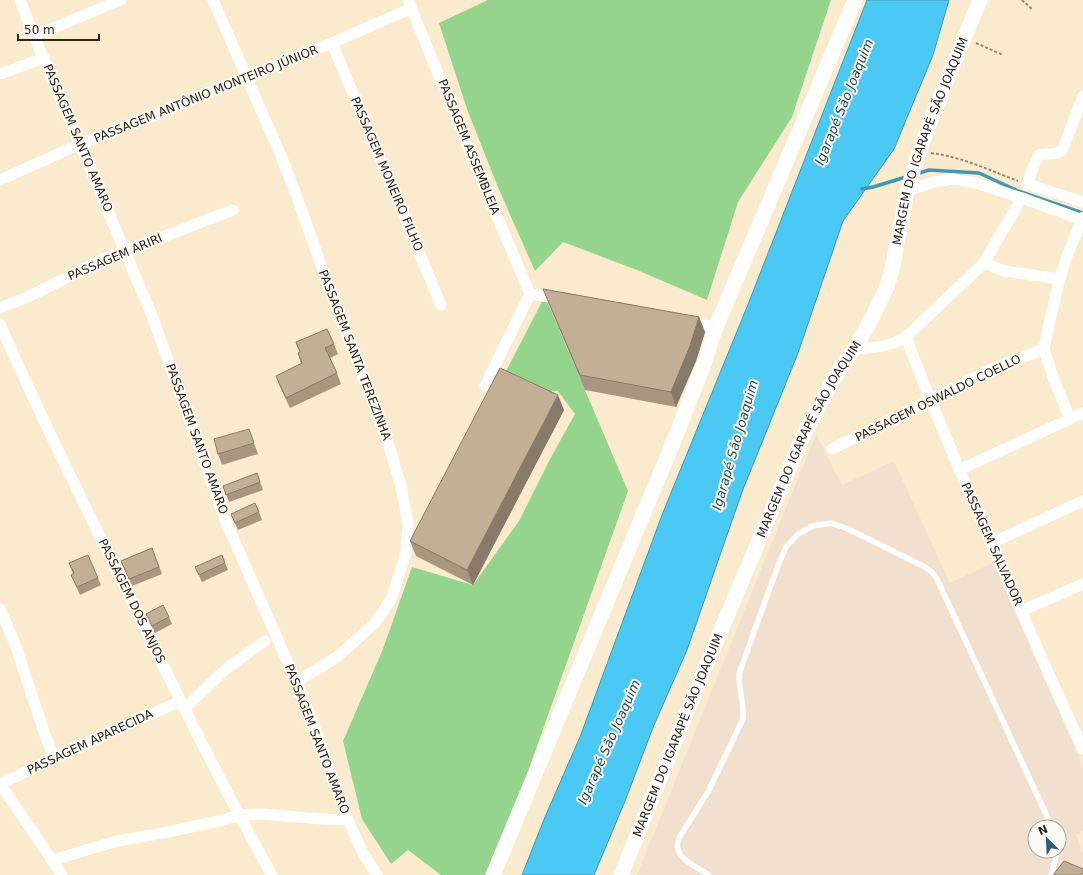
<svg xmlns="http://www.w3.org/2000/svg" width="1083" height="875" viewBox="0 0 1083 875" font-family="'DejaVu Sans',sans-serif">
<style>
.industrial{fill:#f1e0ce;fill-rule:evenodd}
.green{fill:#94d48c}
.water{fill:#4ac9f4;stroke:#4098b2}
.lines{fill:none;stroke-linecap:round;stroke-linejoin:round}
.stream{stroke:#4098b2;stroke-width:3.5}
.path{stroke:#928874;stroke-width:2;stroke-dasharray:3 2;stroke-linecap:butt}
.lane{stroke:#fff;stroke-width:5.5}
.street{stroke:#fff;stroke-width:11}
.secondary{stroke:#fff;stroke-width:15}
.wall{fill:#a89680}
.shaded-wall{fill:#887a68}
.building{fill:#c3af95;stroke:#887a68}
.labels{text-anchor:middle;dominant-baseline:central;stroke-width:4;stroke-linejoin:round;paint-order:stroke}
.street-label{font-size:12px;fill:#2a2419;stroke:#fdfaf4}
.water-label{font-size:13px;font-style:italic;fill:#1a4e60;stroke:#fdfaf4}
</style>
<rect width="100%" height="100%" fill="#faebce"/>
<path class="industrial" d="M816,434L842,485L894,461L950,583L994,562L1083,767V831L1076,835L1083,853V875H637ZM1035,827H1059V851H1035Z"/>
<g class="green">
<polygon points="488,0 831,0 792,117 738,202 707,300 637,270 563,242 535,271 497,185 467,109 439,23"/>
<polygon points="545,296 628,491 491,875 441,875 408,850 391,864 362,819 343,741 383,649 412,567 473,585 519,521 550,459 575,414 558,391 528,393 505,373"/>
</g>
<polygon class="water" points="867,0 949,0 933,55 894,149 843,221 798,353 742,492 687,650 654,725 625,801 594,875 522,875 545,817 580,737 662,515 747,307"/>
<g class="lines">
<g class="stream">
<polyline points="916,174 929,170 979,173 1018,191 1083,213"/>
<polyline points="862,189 873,187 906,177"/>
</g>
<g class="path">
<polyline points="1022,0 1033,10"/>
<polyline points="976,43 1003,55"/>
<path d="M931,153C962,157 989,170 1018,181"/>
</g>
<g class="lane">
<path d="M709,875C695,866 671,857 679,838L709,790L743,719C744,704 739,689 739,674L777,568L786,547L798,534L813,526L831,523L848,529L923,566L932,572L937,579L1052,827"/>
<polyline points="1051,875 1058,851"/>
</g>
<g class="street">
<polyline points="20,0 34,36 153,318 223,515 303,697 316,731 348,820 363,853 377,875"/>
<polyline points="213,0 282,158 297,197 326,279 389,446 401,486 408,524 406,553 392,597 384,610 374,624 337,657 296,682"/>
<polyline points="408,0 467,145 530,294 561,299"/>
<polyline points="34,36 121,0"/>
<polyline points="332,43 441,305"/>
<polyline points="0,74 44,58"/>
<path d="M1083,96L1063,149C1056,157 1048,152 1039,155L1035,163L1027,184L1083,202"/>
<polyline points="0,180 80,144 161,113 246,77 332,43 412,8"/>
<polyline points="907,191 933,182 953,179 976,183 1022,198 1083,220"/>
<polyline points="984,263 1004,271 1060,279"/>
<polyline points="0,308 28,297 103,259 184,229 233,210"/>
<polyline points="688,322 716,327"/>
<path d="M0,324C33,401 71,477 108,553C161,661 213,770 272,875"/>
<path d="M906,337C934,413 967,487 999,561C1027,624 1054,687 1083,749"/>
<path d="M854,349C873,348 889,347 906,337L983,264L1022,198"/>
<polyline points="485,386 530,294"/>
<polyline points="1070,419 1053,377 1044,349 1049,324 1059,282 1067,256 1083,217"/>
<polyline points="832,449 992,369 1044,349"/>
<polyline points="959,470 1083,413"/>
<polyline points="991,543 1083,501"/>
<polyline points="0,609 15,644 45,735 54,758"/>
<polyline points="1021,611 1083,584"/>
<polyline points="185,708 227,668 265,641"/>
<polyline points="0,784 114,730 181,701"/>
<polyline points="0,784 62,875"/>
<polyline points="53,860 117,841 163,833 224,820 239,815 261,814 322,819 348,820"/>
</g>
<g class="secondary">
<polyline points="493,875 675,438 704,364 716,327 855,0"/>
<path id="s1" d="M621,875L695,692L803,436L834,378L854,349L870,322L886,289L892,270L907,191L919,152L935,109L980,0"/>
</g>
</g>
<g class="wall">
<polygon points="543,289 699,317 705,332 696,361 676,407 585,390 549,304"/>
<polygon points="296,342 334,344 338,354 330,358 337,373 341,384 290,408 280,387 276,376 301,364 298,353 300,352"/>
<polygon points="564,410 473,585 416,556 410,541"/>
<polygon points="249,429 258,454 222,465 218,454"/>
<polygon points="257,473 263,490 229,502 223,486"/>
<polygon points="259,512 262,520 238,530 231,514"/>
<polygon points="152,548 162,574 132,586 124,568 121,561"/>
<polygon points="69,563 98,578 101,585 80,595 71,575 73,574"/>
<polygon points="225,563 228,570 202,582 195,567"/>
<polygon points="146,614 169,617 172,624 155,633 149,621"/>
</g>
<g class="shaded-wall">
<polygon points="699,317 705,332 696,361 676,407 671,392"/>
<polygon points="558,395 564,410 473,585 467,570"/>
</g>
<g class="building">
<polygon points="543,289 699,317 690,346 671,392 580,375"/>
<polygon points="327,329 334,344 325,348 337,373 286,398 276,376 302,363 298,353 300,352 296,342"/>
<polygon points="500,368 558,395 467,570 410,541"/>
<polygon points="249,429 254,443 218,454 214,439"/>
<polygon points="257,473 260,482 226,495 223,486"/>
<polygon points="255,503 259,512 235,523 231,514"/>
<polygon points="152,548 159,567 129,579 121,561"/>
<polygon points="88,555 98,578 77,587 71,575 74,573 69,563"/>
<polygon points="222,555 225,563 199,575 195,567"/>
<polygon points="163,605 169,617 152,626 146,614"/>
<polygon points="1064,861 1083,869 1083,873 1081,875 1053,875"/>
</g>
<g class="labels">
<g class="street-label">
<text transform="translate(206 94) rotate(-22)">PASSAGEM ANTÔNIO MONTEIRO JÚNIOR</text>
<text transform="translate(78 138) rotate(67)">PASSAGEM SANTO AMARO</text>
<text stroke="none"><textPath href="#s1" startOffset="799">MARGEM DO IGARAPÉ SÃO JOAQUIM</textPath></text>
<text transform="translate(469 147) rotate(68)">PASSAGEM ASSEMBLEIA</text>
<text transform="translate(387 174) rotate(67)">PASSAGEM MONEIRO FILHO</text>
<text transform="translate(115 257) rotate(-23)">PASSAGEM ARIRI</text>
<text transform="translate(355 355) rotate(69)">PASSAGEM SANTA TEREZINHA</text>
<text transform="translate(938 398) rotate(-26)">PASSAGEM OSWALDO COELLO</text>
<text transform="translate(197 439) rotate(70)">PASSAGEM SANTO AMARO</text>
<text stroke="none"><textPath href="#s1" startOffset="475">MARGEM DO IGARAPÉ SÃO JOAQUIM</textPath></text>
<text transform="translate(992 544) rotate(66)">PASSAGEM SALVADOR</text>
<text transform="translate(132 601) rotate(64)">PASSAGEM DOS ANJOS</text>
<text stroke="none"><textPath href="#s1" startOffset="151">MARGEM DO IGARAPÉ SÃO JOAQUIM</textPath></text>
<text transform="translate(317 739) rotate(69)">PASSAGEM SANTO AMARO</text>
<text transform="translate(90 742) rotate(-25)">PASSAGEM APARECIDA</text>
</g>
<g class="water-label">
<text transform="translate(844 102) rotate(-68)">Igarapé São Joaquim</text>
<text transform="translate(735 445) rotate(-74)">Igarapé São Joaquim</text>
<text transform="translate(609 742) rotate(-66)">Igarapé São Joaquim</text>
</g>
</g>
<g transform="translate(1047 839) rotate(336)"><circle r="19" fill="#fdfaf4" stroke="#a9a49c"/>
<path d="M0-3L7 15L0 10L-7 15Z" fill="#2d5f7c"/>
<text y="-6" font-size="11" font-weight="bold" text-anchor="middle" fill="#2a2419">N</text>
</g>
<path d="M18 34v6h81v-6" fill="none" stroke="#2a2419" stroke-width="2"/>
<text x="24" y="34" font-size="12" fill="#2a2419" stroke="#fdfaf4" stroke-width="3" paint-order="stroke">50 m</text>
</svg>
